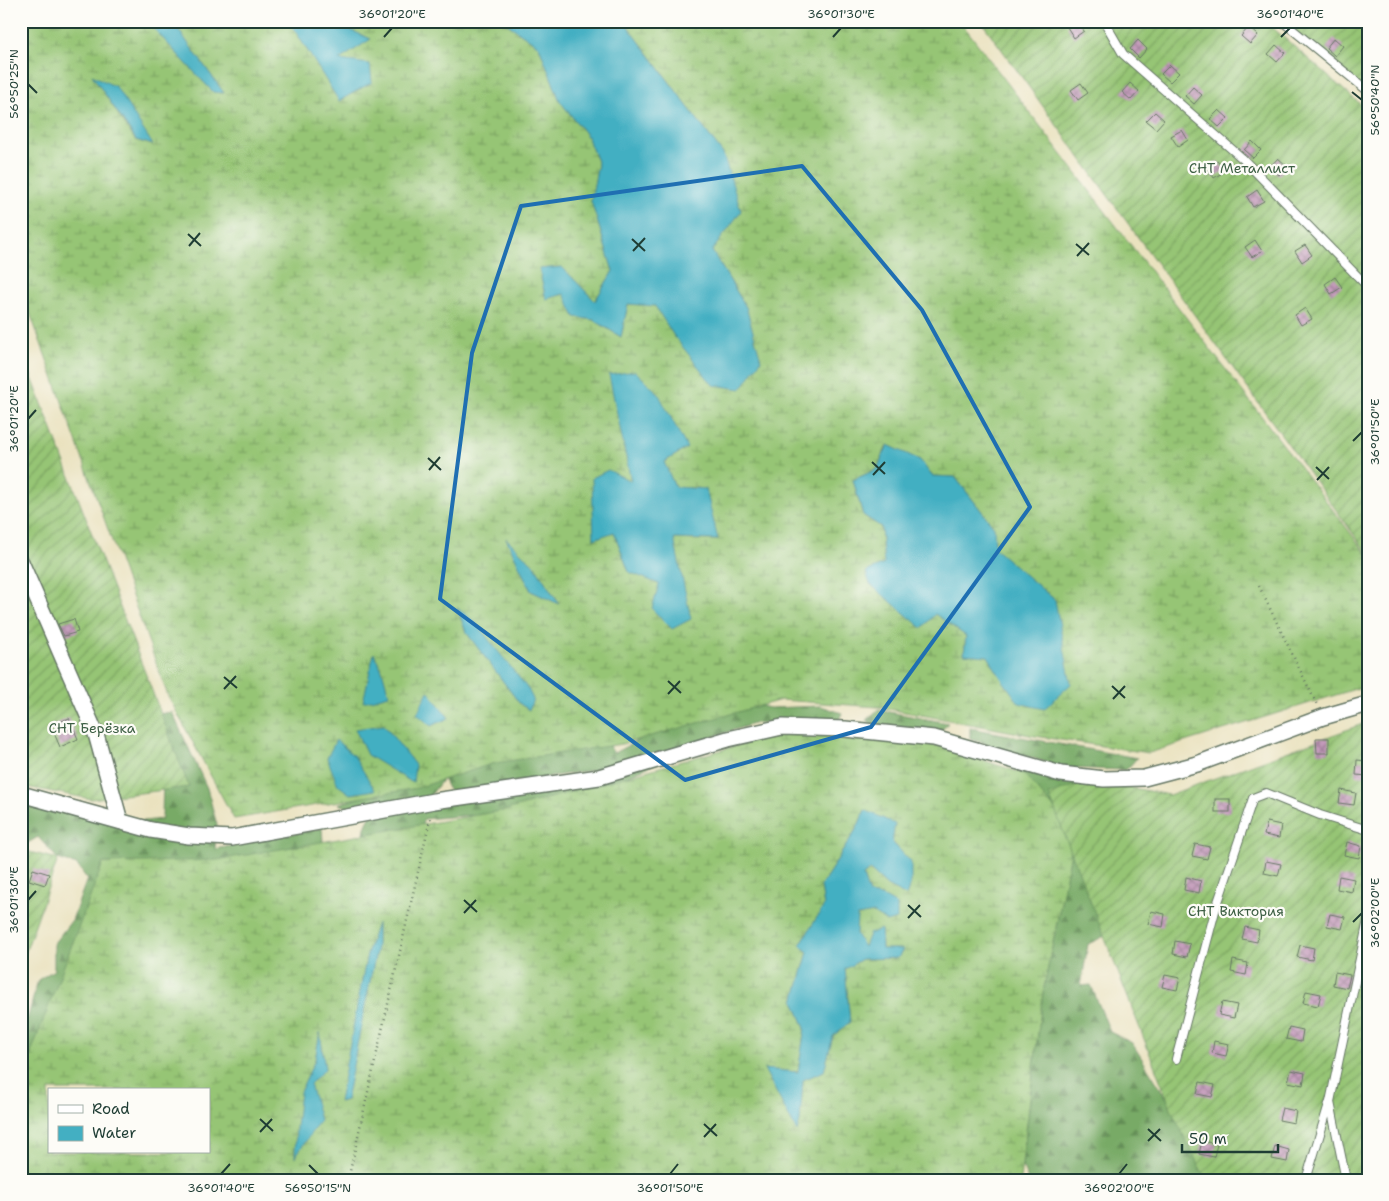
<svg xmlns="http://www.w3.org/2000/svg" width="1389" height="1201" viewBox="0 0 1389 1201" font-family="'Shantell Sans',sans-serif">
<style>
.forest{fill:url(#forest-firs);stroke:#4c744d}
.wetland{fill:url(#wetland-marsh);stroke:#5a8154;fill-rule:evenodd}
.garden{fill:url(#garden-furrows);stroke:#5a8154}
.water{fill:#43afc2;stroke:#31767b}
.building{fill:url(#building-cross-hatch)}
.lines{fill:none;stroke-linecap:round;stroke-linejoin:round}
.lane-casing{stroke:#667765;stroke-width:10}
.street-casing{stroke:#667765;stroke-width:18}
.path{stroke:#667765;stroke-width:2.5;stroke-dasharray:1 4;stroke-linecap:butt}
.lane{stroke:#fff;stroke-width:8}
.street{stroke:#fff;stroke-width:15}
.marked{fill:none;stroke:#1f6fb2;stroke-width:4;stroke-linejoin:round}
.ticks{fill:none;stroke:#1f3d34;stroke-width:2}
.labels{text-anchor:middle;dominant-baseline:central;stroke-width:4.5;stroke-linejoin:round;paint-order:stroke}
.park-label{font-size:14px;fill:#3d5f44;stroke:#fdfcf7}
.neatline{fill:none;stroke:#1f3d34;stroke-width:2}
.ticks-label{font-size:12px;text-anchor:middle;fill:#1f3d34}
</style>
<defs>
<pattern id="forest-firs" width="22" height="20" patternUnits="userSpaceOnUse" patternTransform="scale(1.25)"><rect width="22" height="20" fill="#78aa66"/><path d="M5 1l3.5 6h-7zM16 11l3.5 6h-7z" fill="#628c55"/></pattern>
<pattern id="wetland-marsh" width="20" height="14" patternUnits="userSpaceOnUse" patternTransform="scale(1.25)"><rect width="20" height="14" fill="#96c575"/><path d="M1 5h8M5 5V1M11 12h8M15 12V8" fill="none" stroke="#7aa161"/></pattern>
<pattern id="garden-furrows" width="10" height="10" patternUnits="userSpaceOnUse" patternTransform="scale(1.25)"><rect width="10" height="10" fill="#96c575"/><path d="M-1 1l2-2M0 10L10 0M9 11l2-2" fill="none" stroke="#7aa161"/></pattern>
<pattern id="building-cross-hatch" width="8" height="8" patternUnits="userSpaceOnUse" patternTransform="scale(1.25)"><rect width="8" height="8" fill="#c39aba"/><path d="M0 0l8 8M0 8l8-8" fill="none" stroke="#9e7f98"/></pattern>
</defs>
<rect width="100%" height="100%" fill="#fdfcf7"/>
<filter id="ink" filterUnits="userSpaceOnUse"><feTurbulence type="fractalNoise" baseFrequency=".02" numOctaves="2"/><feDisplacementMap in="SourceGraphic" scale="10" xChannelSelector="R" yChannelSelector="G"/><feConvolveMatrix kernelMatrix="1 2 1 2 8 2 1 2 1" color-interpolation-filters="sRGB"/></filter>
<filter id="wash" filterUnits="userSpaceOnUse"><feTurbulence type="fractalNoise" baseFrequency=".0096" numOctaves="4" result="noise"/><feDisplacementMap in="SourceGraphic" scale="20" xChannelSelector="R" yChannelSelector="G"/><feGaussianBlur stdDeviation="1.12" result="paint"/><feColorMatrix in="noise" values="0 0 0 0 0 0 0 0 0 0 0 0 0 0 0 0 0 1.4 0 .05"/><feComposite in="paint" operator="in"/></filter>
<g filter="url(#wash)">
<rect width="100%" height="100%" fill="#eae2bf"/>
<g class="forest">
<polygon points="728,699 770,708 821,706 842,713 838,722 822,721 756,723 673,749 593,770 450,792 443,779 430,796 354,809 338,804 376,793 402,790 420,783 601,735 614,753 655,731"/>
<polygon points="878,710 948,723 941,731 872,724 866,720"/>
<polygon points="172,712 207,788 217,825 215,849 322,828 324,856 21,1084 21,1032 28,1017 38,980 54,970 54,943 72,920 87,879 77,865 58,859 38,837 21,847 21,797 118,824 162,819 163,775 151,715"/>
<polygon points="970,728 1137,758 1126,770 1065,768 970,739"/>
<polygon points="660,762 546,809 424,819 409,853 361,850 365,828 370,816"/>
<polygon points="1015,767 1125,782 1117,829 1109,934 1088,944 1081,986 1091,985 1110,1032 1132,1043 1218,1180 1028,1180 1022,1166 1043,992 1075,832"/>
</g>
<g class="wetland">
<path d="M21,21H150L155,30L213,92L224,93L172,21H289L339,100L338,60L370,39L330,21H503L539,46L560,101L587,136L598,164L591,201L613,271L595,301L562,267L539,269L546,298L565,294L575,317L594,320L621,337L628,304L656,306L674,336L746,307L712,251L723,154L624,21H960L1368,556V685L1149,753L1035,736L878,707L781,700L622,744L495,763L417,788L234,819L168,696L21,288ZM93,76L152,145L135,140ZM622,431L687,448L664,462L675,487L706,490L717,540L674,539L629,572L614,532L631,482ZM887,445L920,460L932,476L955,477L994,527V549L1055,600L1001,678L988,656L964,654L966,636L935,614L922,628L884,564L881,527L863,515L853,480L877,469ZM535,566L558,603L531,591L521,570ZM457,609L529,710L520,704L466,632Z"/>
<path d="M786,732L941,746L1024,774L1075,832L1043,992L1020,1180H299L300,1174L288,1175L287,1180H21V1079L103,863L217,860L506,810ZM865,810L910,862L911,882L906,895L887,886L870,870L863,876L869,894L881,896L874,912L857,916L855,934L864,947L881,929L882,949H902L898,958L862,959L845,969L850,1022L833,1036L824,1071L803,1080L800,1121L764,1069L798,1072L805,1028L794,1001L808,952L800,945L824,906L821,886L857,828ZM377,925V947L346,1100L340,1102L367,954ZM320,1033L325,1069L300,1092L315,1060ZM49,1090H209V1152H49Z"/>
</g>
<g class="garden">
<polygon points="981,21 1265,21 1368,111 1368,554"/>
<polygon points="1279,21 1368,21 1368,96"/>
<polygon points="21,349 189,787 91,799 21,786"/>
<polygon points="1368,722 1368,1180 1206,1180 1174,1116 1049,795 1091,780 1169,795"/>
<polygon points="21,850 58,859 21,965"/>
</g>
<g class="water">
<polygon points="150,21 172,21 224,93 213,92 155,30"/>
<polygon points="289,21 330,21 371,39 339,60 370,64 372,82 339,101"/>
<polygon points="503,21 624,21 723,154 741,211 712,251 746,307 761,360 741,389 713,385 674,336 655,306 628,304 621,337 594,320 575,317 564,294 546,299 539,269 562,267 595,301 613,271 591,201 598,164 587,136 560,101 539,46"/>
<polygon points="92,75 116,87 153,145 136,140"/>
<polygon points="635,371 658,393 687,448 664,462 675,487 706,489 718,540 674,539 691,619 672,629 652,609 659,584 629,572 614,532 594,539 592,478 608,470 631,481 609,375"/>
<polygon points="888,445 920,460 932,476 955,477 994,527 995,549 1055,600 1071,684 1044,709 1019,703 1001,678 988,656 964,654 966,636 935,614 922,628 870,584 866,572 884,564 881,527 863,515 853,480 877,469"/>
<polygon points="506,538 535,566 559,604 531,591"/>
<polygon points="457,608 474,621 528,689 533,699 529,710 520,704 466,632"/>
<polygon points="374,653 382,670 389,695 363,702"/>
<polygon points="428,691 449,718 431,726 417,714"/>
<polygon points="384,725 415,765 413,783 367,755 355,729"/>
<polygon points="336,740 354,756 375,790 350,794 338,785 327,758"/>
<polygon points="865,810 895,824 892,842 911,862 911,882 906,896 887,886 870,870 863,876 869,894 881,896 897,905 897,919 886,922 874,913 857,916 856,934 864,947 869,934 881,929 882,949 903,949 898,958 862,959 845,969 850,1022 833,1036 824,1071 803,1080 800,1121 797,1132 764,1069 798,1072 805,1028 794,1001 808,952 800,945 824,906 821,886 857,828"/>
<polygon points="377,923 377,947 346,1100 339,1102 367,954"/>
<polygon points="320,1032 325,1069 310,1084 320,1120 295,1157 296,1128 300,1092 315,1060"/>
</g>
<g id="blocks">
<g class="building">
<polygon points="1077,21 1084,31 1074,38 1067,27"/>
<polygon points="1249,27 1258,35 1250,44 1241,36"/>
<polygon points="1334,38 1343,46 1335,56 1326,48"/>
<polygon points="1138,40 1147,49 1139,58 1130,49"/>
<polygon points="1276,45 1285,53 1277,62 1268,54"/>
<polygon points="1170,65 1179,73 1170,82 1161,74"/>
<polygon points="1081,83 1088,93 1078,100 1071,90"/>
<polygon points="1130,83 1139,91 1131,100 1122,92"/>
<polygon points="1193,87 1202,95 1194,104 1185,96"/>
<polygon points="1219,110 1228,118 1219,127 1210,119"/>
<polygon points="1155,112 1164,120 1156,129 1146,121"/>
<polygon points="1182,130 1188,140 1178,147 1171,136"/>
<polygon points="1252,141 1261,150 1253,158 1244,150"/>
<polygon points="1278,158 1287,166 1279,175 1270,167"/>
<polygon points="1218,161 1225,171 1214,178 1208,168"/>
<polygon points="1257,190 1264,201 1253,207 1247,197"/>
<polygon points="1255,240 1262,251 1252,257 1245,247"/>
<polygon points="1305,245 1312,255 1302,262 1295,251"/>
<polygon points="1335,277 1342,287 1331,294 1325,284"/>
<polygon points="1305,308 1312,319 1301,325 1295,315"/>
<polygon points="74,619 78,632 64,636 58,624"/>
<polygon points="69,718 78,739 60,747 51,726"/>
<polygon points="1316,738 1329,738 1329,753 1317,753"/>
<polygon points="1357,760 1368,761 1368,776 1356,775"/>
<polygon points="1341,790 1356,793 1354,805 1339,803"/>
<rect x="1215" y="799" width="15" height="13"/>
<polygon points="1267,822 1281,825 1279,838 1264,835"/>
<polygon points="1347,842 1361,846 1359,858 1344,855"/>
<polygon points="1195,844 1210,847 1207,859 1192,856"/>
<polygon points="1266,861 1281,864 1278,876 1264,873"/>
<polygon points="33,869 49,874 45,885 29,880"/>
<polygon points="1339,876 1354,879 1352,892 1337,889"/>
<polygon points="1186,877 1201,881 1199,893 1184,890"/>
<polygon points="1151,911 1165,914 1163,927 1148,924"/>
<polygon points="1330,914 1345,917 1342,929 1327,926"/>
<polygon points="1245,927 1259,930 1257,942 1242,939"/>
<polygon points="1175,941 1190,944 1187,957 1173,954"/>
<polygon points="1300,945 1314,948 1312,960 1297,957"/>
<polygon points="1233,960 1248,963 1246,975 1231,972"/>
<polygon points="1335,972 1350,975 1347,988 1333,985"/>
<polygon points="1165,975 1180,978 1177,990 1162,987"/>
<polygon points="1306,991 1321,994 1318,1006 1303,1003"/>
<polygon points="1222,1002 1237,1005 1234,1018 1219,1015"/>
<polygon points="1289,1027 1303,1030 1301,1042 1286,1039"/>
<polygon points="1214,1041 1229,1044 1226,1056 1212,1053"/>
<polygon points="1291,1070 1305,1073 1303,1085 1288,1082"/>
<polygon points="1200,1082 1215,1085 1212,1097 1197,1094"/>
<polygon points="1282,1108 1296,1111 1294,1123 1279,1120"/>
<polygon points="1202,1141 1217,1144 1214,1157 1199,1154"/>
<polygon points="1275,1146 1289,1150 1287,1162 1272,1159"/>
</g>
</g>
</g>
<g filter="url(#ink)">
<use href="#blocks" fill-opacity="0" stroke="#667765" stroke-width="1"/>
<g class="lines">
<defs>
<g id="lane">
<polyline points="1104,21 1123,54 1243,159 1368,287"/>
<polyline points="1282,21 1368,91"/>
<polyline points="1176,1059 1215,911 1253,798 1266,793 1320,815 1368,830"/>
<polyline points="1306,1180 1329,1104"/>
<polyline points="1346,1180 1330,1102 1368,920"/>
</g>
<g id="street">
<polyline points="21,562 96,734 120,821"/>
<polyline points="21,794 151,830 189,836 232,838 434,801 599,777 728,739 782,727 845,729 934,738 1061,774 1104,779 1144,778 1197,764 1323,717 1368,704"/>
</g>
</defs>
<use href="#lane" class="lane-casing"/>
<use href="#street" class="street-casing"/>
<g class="path">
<polyline points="1259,586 1317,705"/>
<polyline points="348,1180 431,815"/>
</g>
<use href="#lane" class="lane"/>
<use href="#street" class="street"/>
</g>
</g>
<path class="marked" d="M802,166L922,310L1030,507L871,727L685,780L440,599L472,353L521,206Z"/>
<path class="ticks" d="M384,37L392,28M833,37L841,28M1281,37L1290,28M28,84L37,93M1352,92L1362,100M188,234L201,246M632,239L645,251M1076,244L1089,255M189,246L200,233M633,251L645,238M1077,256L1089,243M28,419L36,410M1353,441L1362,432M428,458L441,470M872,462L885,474M1316,467L1329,479M429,470L440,457M873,475L885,462M1317,480L1329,467M224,677L237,688M668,681L681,693M1112,686L1125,698M224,689L236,676M668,694L680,681M1113,699L1125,686M28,900L36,891M464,900L477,912M908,905L921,917M464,913L476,900M908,918L920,905M1353,922L1362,913M260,1119L273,1131M704,1124L717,1136M1148,1129L1161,1141M260,1132L272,1119M704,1137L716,1124M1148,1141L1160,1129M309,1165L318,1174M221,1174L230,1164M670,1174L678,1164M1119,1174L1127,1164"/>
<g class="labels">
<g class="park-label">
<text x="1242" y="168">СНТ Металлист</text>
<text x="92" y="728">СНТ Берёзка</text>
<text x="1236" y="911">СНТ Виктория</text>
</g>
</g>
<rect width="1389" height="1201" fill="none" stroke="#fdfcf7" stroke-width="55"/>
<rect x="48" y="1088" width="162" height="65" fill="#fdfcf7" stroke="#a4b0a9"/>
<rect x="58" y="1105" width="25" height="8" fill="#ffffff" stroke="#a4b0a9"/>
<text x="92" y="1114" font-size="15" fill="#1f3d34">Road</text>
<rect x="58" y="1126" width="25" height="15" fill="#43afc2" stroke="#a4b0a9"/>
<text x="92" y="1138" font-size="15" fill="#1f3d34">Water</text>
<path d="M1182 1144v8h96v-8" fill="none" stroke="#1f3d34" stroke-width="2.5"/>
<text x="1189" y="1144" font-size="15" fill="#1f3d34" stroke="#fdfcf7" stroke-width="4" paint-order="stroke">50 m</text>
<rect x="28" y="28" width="1334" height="1146" class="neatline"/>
<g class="ticks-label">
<text x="392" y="18">36°01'20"E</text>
<text x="841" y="18">36°01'30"E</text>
<text x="1290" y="18">36°01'40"E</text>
<text transform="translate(14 84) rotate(-90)" y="4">56°50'25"N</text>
<text transform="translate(1375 100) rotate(-90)" y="4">56°50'40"N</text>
<text transform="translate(14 419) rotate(-90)" y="4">36°01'20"E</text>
<text transform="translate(1375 432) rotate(-90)" y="4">36°01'50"E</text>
<text transform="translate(14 900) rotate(-90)" y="4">36°01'30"E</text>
<text transform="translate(1375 913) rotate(-90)" y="4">36°02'00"E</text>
<text x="221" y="1192">36°01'40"E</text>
<text x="318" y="1192">56°50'15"N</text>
<text x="670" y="1192">36°01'50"E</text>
<text x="1119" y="1192">36°02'00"E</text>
</g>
</svg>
